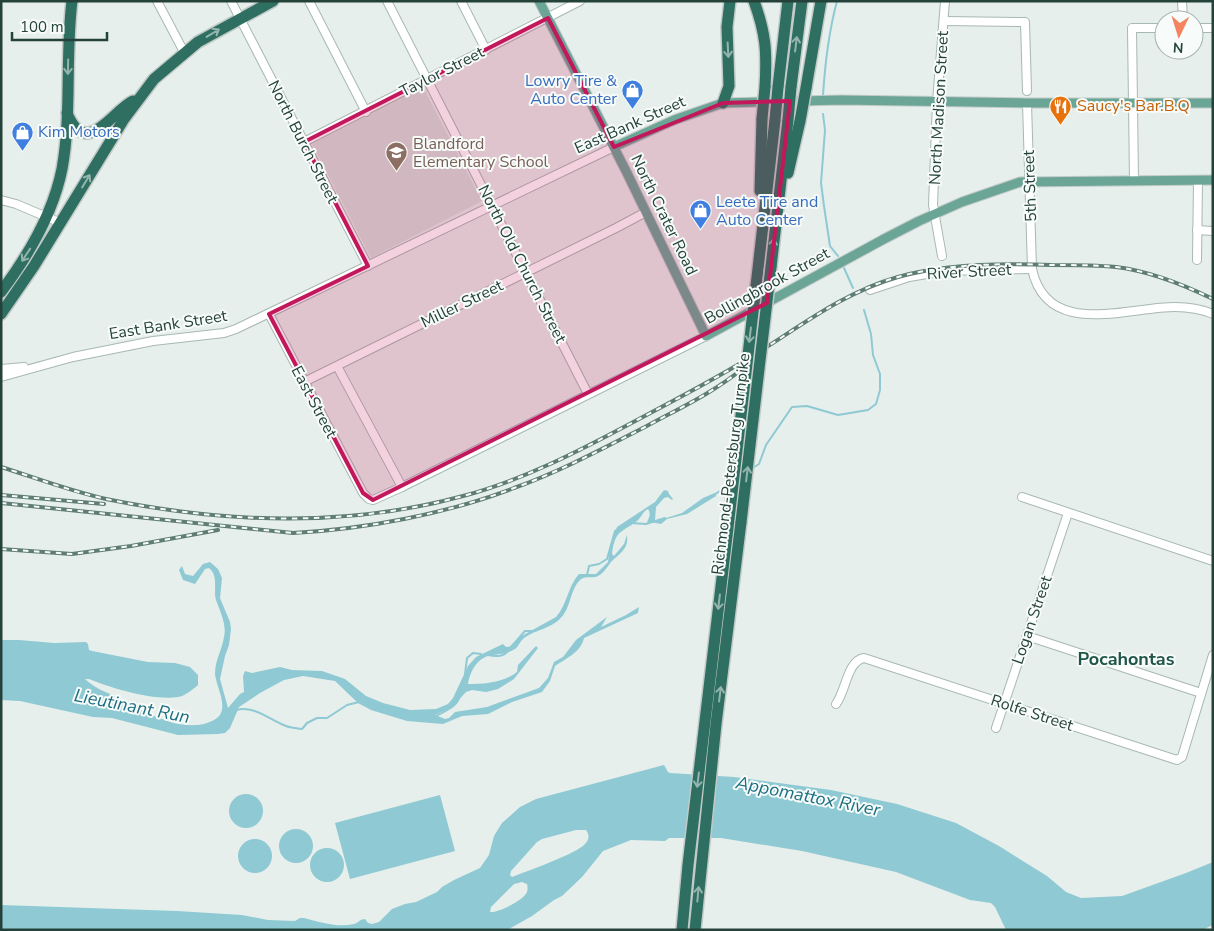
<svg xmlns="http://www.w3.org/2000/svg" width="1214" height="931" viewBox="0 0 1214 931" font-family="'Nunito Sans',sans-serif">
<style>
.built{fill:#d4dfda}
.water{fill:#8ec9d4;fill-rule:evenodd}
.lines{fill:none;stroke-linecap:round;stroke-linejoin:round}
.stream{stroke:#8ec9d4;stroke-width:2}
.minor-casing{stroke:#a8b8b2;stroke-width:10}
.major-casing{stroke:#c2cac8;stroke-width:11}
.highway-casing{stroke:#c2cac8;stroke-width:14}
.minor{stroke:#fff;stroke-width:8}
.major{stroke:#6aa596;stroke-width:9}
.highway{stroke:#2f6f62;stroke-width:11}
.rail-casing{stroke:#5f7d75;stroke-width:4}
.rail{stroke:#f7fbf9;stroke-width:2;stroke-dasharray:5.5;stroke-linecap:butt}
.highway-bridge-casing{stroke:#c2cac8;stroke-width:14;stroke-linecap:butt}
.highway-bridge{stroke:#2f6f62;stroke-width:11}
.oneway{stroke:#93b5ae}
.marked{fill:#c2185b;fill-opacity:0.2;stroke:#c2185b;stroke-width:4;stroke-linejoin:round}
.labels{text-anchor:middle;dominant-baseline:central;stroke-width:4;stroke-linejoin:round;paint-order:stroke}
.street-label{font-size:16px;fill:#24423a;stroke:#f7fbf9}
.shop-label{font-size:16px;fill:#366cbe;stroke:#f7fbf9;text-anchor:start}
.food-label{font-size:16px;fill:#c56008;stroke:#f7fbf9;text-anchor:start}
.education-label{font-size:16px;fill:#785e54;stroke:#f7fbf9;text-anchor:start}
.neighbourhood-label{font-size:18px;font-weight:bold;fill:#1f5548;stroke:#f7fbf9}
.water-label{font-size:18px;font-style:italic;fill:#1c6f80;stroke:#f7fbf9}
</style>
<rect width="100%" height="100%" fill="#e6efeb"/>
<polygon class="built" points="423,87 482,201 371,258 312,144"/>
<g class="water">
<path d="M664,490L668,491L669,494L673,499L672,500L668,497L664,498L656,507L655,520H660L682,513L703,498L717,492L716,496L687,514L667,519L661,524L651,522L647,523C648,518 652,515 648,509C642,512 642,517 637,521C621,533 615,530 612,554L614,556L624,544L627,535C629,549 620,553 611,562C607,567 604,573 598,576C592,579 585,575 580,580C571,589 571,603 564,614C553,630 533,629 522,640C519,643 518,647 515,649C509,653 500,654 493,655C478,656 470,671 468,684C484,684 503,683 517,672L518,665L536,646L538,648L514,679L498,689L486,692L472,690L466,692L452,707L435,715L445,719L449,718L455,712L487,707L539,688L548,678L554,662L563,657L576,640L607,617L601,627L626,615L639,607L638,613L584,638C581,652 567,658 555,666L550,681L542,692L512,702L488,714L462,716L443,724L407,721L371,710L358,703L335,681L303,676L284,680L260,693L239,707L230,728L225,733L218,734L178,735L112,718L93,717L20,701L1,700V640H19L54,643L86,642L88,644L89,650L92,651L148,662L175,663L190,667L198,675V685C192,690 185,696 178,697C154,701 111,688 89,679H85C96,690 112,694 125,701C149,713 175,730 204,724C210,722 216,720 220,715C227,703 216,686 215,674C215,660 222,650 224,637C227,625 220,611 216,600C213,590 219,576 209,568L205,569L195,584L183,580L179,570L182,566L185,574L193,576L203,564L210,562L218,569L222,578L220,598L230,622L231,629L229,645L225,656L220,679L228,708L240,694L244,692L243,676L245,671L252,673L280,667L292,670L322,671L345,679L366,696L383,703L410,710L436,709L448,704L453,698L468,666L476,657L503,644L506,647L513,646L518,638L556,617C567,605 568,586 579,574H596L608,562L610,546L617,527L655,502Z"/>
<path d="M664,765L668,772L670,773L734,777L831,790L897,804L956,823L999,846L1047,876L1066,892L1081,898L1122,896L1186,873L1213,862V925L1202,930H1006L995,907L991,903L970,900L896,872L802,851L721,838H669L665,841L631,840L603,851L582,877L562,896L554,900L532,916L507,930H1V905L177,911L242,915L268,920L295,921L300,918H304C320,922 337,928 354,924C359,923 359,919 365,919L368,923L372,924L379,922L392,909L405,904L416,902L437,892L442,887L454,880L480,868L489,855L494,836L502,823L520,807L536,799ZM576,830H586C590,835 589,840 585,844C578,853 525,872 512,877L510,875L511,871L537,842L542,839ZM522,882L527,884C528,888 528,892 525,895C520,902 497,913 490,912L491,907L514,884Z"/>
<circle cx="246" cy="811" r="17"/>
<polygon points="440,795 455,851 350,879 335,823"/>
<circle cx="296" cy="846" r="17"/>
<circle cx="255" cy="856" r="17"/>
<circle cx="327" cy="865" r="17"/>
</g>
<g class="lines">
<g class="stream">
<path d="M823,95C825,64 829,31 837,1"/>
<polyline points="823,114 825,130 821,183 824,206 830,246 838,256"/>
<polyline points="844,268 853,288"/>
<polyline points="751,469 759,464 766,445 792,407 807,406 838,415 868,410 876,404 880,390 880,374 873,355 871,334 864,310"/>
<polyline points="717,493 729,484"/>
<polyline points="631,523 646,524 665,518"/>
<polyline points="587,575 589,566 599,564 607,559 615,531 618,529"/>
<polyline points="511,647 525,631 532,631"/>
<path d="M488,655C497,657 503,657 509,650"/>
<polyline points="465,674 467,658 473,653 481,654"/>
<path d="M236,710C255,705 269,720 286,726C291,728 297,728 302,729L307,723L317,718H327L347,705L359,702"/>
<path d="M436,716C445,711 457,707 460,696"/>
</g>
<defs>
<g id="minor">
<polyline points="157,1 184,52"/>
<polyline points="231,1 368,266"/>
<polyline points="309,1 366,112"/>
<polyline points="387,1 588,394"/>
<polyline points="461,1 486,50"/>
<polyline points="1182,1 1183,20"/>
<polyline points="944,21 1025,22 1027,91"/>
<polyline points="1194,28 1213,28"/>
<path d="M1027,103L1032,269C1047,339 1127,307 1175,307C1188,307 1201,309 1213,314"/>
<polyline points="304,142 580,1"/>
<polyline points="1134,181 1132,28 1164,28"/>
<polyline points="1,200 16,204 61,223"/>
<polyline points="1197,230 1213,231"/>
<polyline points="942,256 933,205 937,102 945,1"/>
<polyline points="1197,260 1198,180"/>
<polyline points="870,290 909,277 945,271 1032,269"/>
<polyline points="269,314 363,493 369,499 373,500 402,487 706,336"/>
<polyline points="337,366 402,487"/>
<polyline points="1,369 24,367"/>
<polyline points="1,377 73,357 153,341 224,333 236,329 614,147"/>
<polyline points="304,382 616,228 646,212"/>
<polyline points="1022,497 1213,561"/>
<polyline points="1027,636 1201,693"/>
<path d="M836,704C846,691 847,661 864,658L1177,760L1182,757L1213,655"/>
<polyline points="996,728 1068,513"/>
</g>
<g id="major">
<polyline points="539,1 627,173 706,336 884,239 919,221 962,202 1020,182 1213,180"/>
<polyline points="614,147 674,120 723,103 841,100 1027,103 1213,103"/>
</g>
<g id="highway">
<path d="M754,1C766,34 767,52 765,87"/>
<polyline points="778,87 788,1"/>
<polyline points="791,87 802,1"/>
<polyline points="806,88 821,1"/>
<polyline points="723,103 729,86 727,27 730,1"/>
<path d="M67,113C86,160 112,111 133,101"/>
<polyline points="788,173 800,121"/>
<polyline points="760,191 762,119"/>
<polyline points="771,267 788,120"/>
<polyline points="756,286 775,120"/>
<path d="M1,292C28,256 53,214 62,169C72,114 65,57 72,1"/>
<polyline points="1,314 34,266 124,119 154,79 198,42 273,1"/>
<polyline points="682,930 688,865 729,519"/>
<polyline points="695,930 716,724 741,522"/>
</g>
</defs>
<use href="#minor" class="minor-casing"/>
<use href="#major" class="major-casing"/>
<use href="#highway" class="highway-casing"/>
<use href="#minor" class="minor"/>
<use href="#major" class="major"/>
<use href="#highway" class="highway"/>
<defs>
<g id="rail">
<path d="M1,467C36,478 70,491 106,499C223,523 346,528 463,496C524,480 583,449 639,419C675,400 711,381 746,360C796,330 841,293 898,277C943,264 1004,263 1051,265C1072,265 1094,265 1116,267C1149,271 1182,284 1213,299"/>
<polyline points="1,495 104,504"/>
<path d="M1,503L293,533C366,529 446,514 514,488C559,472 602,449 645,427C678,409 713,393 742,369"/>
<polyline points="1,549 72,554 131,546 218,530"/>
</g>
</defs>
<use href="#rail" class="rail-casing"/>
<use href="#rail" class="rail"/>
<defs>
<g id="highway-bridge">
<polyline points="762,119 765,87"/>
<polyline points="775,120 778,87"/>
<polyline points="788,120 791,87"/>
<polyline points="800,121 806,88"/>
<polyline points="729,519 756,286"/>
<polyline points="741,522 771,267"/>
</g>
</defs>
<use href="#highway-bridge" class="highway-bridge-casing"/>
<use href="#highway-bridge" class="highway-bridge"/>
</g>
<defs><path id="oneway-shaft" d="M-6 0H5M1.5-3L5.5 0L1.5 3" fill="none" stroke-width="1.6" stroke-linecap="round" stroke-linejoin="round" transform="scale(1.25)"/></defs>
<g class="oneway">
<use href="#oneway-shaft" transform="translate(213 33) rotate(-31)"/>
<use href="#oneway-shaft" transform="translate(796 44) rotate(-83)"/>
<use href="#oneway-shaft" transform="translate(728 50) rotate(87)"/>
<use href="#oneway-shaft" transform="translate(68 67) rotate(91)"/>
<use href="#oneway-shaft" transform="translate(86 181) rotate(-59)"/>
<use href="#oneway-shaft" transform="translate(773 246) rotate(-83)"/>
<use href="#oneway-shaft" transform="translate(26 255) rotate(123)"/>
<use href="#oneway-shaft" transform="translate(750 335) rotate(97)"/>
<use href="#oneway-shaft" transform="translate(747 474) rotate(-83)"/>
<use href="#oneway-shaft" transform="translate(719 602) rotate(97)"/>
<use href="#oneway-shaft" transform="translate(720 694) rotate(-83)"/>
<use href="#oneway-shaft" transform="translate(698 780) rotate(97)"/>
<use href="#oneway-shaft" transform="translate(698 894) rotate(-85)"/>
</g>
<path class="marked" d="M548,18L614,147L723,103L790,101L767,303L373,500L363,493L269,314L368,266L304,142Z"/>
<defs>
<symbol id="shop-pin" viewBox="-11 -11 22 30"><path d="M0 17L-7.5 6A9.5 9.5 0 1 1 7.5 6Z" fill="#3f7fe0" stroke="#f7fbf9"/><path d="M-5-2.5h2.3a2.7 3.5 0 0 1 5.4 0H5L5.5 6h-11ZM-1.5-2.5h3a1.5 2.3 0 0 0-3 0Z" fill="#fff"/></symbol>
<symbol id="restaurant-pin" viewBox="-11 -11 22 30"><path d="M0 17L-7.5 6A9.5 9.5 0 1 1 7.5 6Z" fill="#e8710a" stroke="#f7fbf9"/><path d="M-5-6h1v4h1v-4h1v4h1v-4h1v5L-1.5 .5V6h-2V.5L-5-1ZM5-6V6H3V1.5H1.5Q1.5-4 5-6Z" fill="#fff"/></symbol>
<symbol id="school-pin" viewBox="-11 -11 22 30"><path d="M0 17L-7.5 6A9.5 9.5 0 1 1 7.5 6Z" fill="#8d6e63" stroke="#f7fbf9"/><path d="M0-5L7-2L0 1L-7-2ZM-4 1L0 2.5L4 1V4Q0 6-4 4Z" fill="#fff"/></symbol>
</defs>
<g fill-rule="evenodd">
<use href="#shop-pin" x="620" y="78" width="25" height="34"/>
<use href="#restaurant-pin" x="1048" y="94" width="25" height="34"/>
<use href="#shop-pin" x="10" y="120" width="25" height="34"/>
<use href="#school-pin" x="384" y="140" width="25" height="34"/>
<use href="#shop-pin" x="688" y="198" width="25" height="34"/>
</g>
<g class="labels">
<g class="street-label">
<text transform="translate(442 72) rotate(-27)">Taylor Street</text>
<text transform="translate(939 108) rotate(-87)">North Madison Street</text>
<text transform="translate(630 125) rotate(-24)">East Bank Street</text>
<text transform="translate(303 142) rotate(63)">North Burch Street</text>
<text transform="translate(1030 186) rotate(-92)">5th Street</text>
<text transform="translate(664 215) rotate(64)">North Crater Road</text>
<text transform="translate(522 264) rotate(63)">North Old Church Street</text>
<text transform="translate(969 272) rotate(-3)">River Street</text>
<text transform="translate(767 286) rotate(-29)">Bollingbrook Street</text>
<text transform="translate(462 304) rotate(-26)">Miller Street</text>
<text transform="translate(168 325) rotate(-9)">East Bank Street</text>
<text transform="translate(314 402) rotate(62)">East Street</text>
<text transform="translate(731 464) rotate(-83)">Richmond-Petersburg Turnpike</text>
<text transform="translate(1032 620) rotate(-71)">Logan Street</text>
<text transform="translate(1032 713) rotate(18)">Rolfe Street</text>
</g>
<g class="shop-label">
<text x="617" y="81" text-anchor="end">Lowry Tire &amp;<tspan x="617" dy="18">Auto Center</tspan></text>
<text x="38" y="132">Kim Motors</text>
<text x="716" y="202">Leete Tire and<tspan x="716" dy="18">Auto Center</tspan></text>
</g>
<g class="food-label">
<text x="1077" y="106">Saucy's Bar.B.Q</text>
</g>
<g class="education-label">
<text x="413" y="144">Blandford<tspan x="413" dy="18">Elementary School</tspan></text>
</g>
<g class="neighbourhood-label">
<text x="1126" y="659">Pocahontas</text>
</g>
<g class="water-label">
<text transform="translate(132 706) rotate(11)">Lieutinant Run</text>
<text transform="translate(808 796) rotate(11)">Appomattox River</text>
</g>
</g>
<rect width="1214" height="931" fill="none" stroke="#24423a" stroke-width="5"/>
<g transform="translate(1179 35) rotate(184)"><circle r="24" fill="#f7fbf9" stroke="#a3b1ad"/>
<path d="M0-4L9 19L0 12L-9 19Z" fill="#f4845f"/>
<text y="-8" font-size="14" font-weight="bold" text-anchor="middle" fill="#24423a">N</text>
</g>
<path d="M12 32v8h95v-8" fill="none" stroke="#24423a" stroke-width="2.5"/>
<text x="20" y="32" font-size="15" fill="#24423a" stroke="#f7fbf9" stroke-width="4" paint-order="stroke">100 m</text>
</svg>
